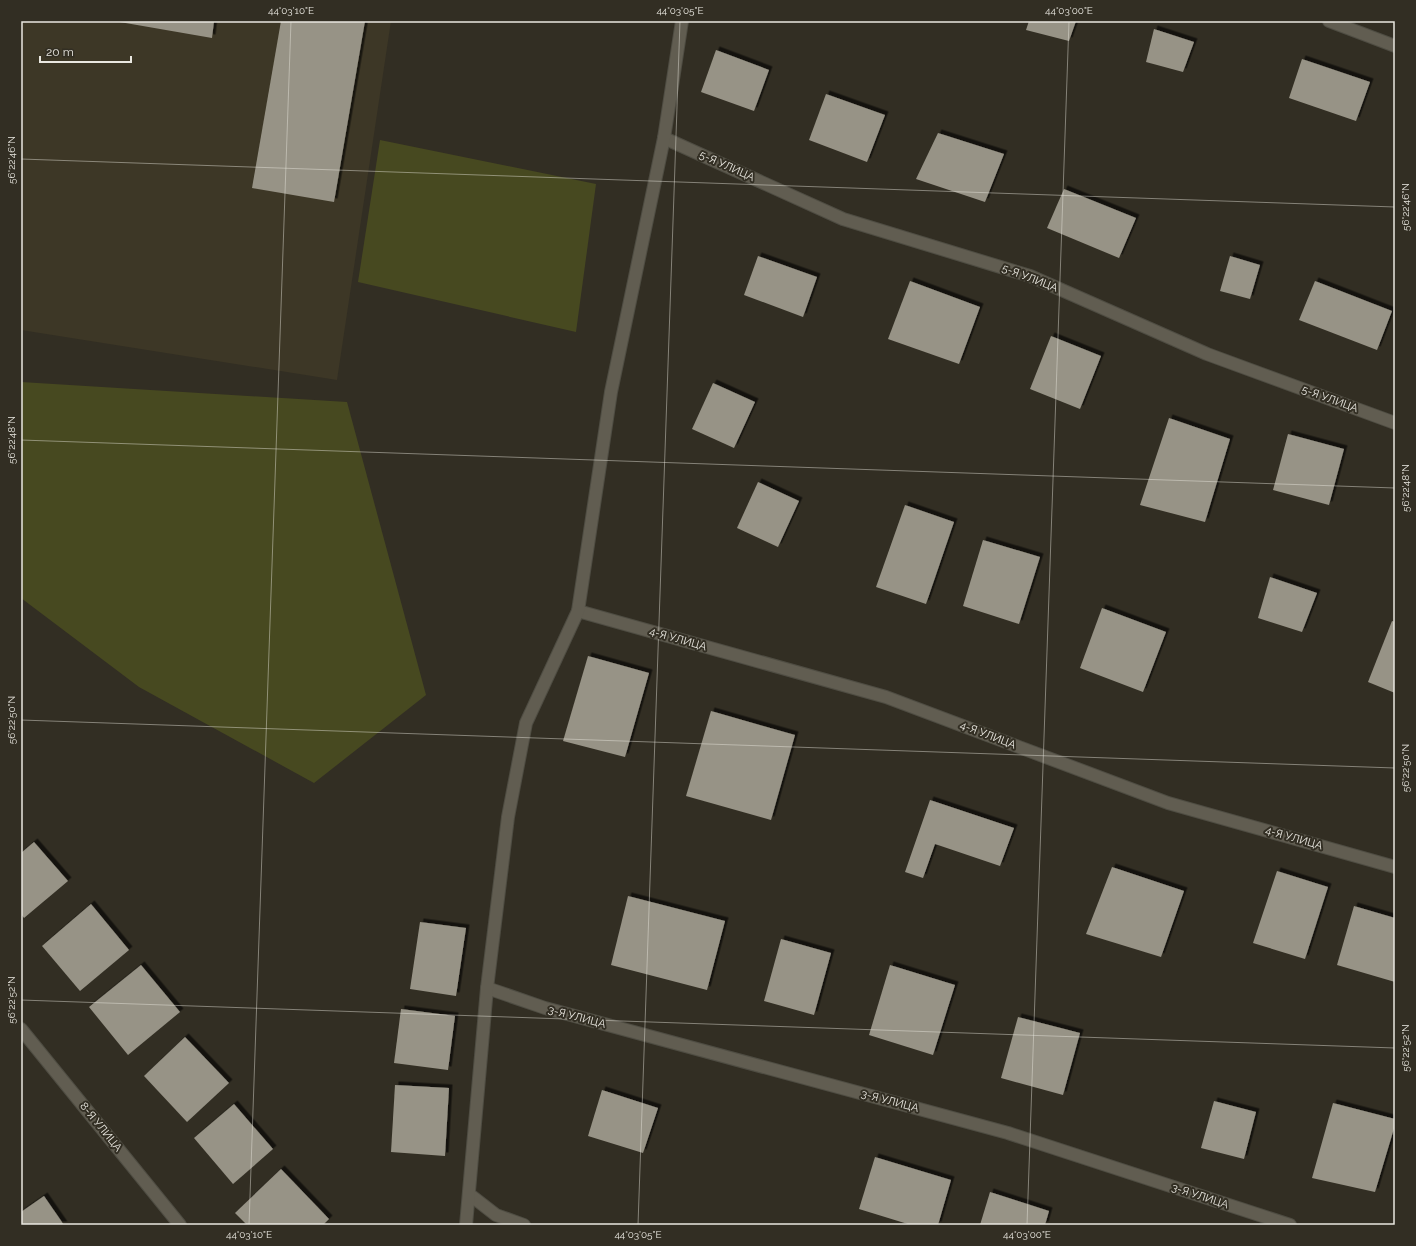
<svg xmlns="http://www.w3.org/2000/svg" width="1416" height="1246" viewBox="0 0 1416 1246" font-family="Raleway,sans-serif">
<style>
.built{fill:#3d3726}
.green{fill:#474920}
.building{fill:#979386;filter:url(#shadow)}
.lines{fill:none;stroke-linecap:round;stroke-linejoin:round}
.street-casing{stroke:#4f4d43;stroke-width:14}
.street{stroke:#615d51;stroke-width:12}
.ticks{fill:none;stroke:#eae8e1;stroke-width:1;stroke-opacity:0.45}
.labels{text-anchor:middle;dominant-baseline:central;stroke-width:4;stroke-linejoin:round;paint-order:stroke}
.street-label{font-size:11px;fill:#eae8e1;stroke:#322e23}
.neatline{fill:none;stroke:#eae8e1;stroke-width:1.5}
.ticks-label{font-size:10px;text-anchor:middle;fill:#eae8e1}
</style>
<defs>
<filter id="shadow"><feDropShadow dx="3.5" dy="-3.5" stdDeviation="0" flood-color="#0009"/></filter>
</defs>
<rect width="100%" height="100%" fill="#322e23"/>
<polygon class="built" points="21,21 391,21 337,380 21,330"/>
<g class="green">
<polygon points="380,140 596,184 576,332 358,282"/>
<polygon points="21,382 347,402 426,695 314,783 139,687 21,598"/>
</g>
<g class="building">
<polygon points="114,21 214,21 212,38"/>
<polygon points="281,21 365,21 334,202 252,188"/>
<polygon points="1029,21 1076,21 1069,41 1026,30"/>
<polygon points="1154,29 1194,42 1183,72 1146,62"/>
<polygon points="716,50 769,70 754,111 701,92"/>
<polygon points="1302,59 1370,82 1356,121 1289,98"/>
<polygon points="826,94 885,115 867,162 809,140"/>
<polygon points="938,133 1004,154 985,202 916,179"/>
<polygon points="1064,189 1136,218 1119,258 1047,228"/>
<polygon points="758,256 817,277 803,317 744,295"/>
<polygon points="1230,256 1260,265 1250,299 1220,291"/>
<polygon points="910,281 980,307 959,364 888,339"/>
<polygon points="1315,281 1392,311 1377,350 1299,320"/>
<polygon points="1051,336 1101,356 1080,409 1030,389"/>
<polygon points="713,383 755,402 734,448 692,429"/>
<polygon points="1169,418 1230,439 1205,522 1140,505"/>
<polygon points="1288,434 1344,449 1329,505 1273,490"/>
<polygon points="758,482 799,501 778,547 737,528"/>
<polygon points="905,505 954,522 926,604 876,587"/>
<polygon points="983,540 1040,557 1019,624 963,606"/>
<polygon points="1270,577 1317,593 1302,632 1258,618"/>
<polygon points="1102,608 1166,632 1143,692 1080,668"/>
<polygon points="1392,621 1395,622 1395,693 1368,682"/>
<polygon points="588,656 649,673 625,757 563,741"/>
<polygon points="711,711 795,735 771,820 686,796"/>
<polygon points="930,800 1014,828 1000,866 935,844 923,878 905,872"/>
<polygon points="34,842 68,881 24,918 21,914 21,853"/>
<polygon points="1112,867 1184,891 1161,957 1086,934"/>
<polygon points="1277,871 1328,887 1305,959 1253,943"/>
<polygon points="628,896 725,921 707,990 611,965"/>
<polygon points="91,904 129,950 80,991 42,946"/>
<polygon points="1354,906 1395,918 1395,982 1337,965"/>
<polygon points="420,922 466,928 456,996 410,989"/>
<polygon points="781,939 831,953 814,1015 764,1001"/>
<polygon points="141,965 180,1012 128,1055 89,1007"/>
<polygon points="890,965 955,985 933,1055 869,1035"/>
<polygon points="401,1009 455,1016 448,1070 394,1063"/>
<polygon points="1018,1017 1080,1033 1063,1095 1001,1078"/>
<polygon points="185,1037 229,1083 187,1122 144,1076"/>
<polygon points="395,1085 449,1088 445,1156 391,1152"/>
<polygon points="602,1090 658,1108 643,1153 588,1136"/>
<polygon points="1214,1101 1256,1112 1244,1159 1201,1148"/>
<polygon points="1333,1103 1395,1119 1395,1125 1375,1192 1312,1178"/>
<polygon points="234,1104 273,1149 233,1184 194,1138"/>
<polygon points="875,1157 951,1180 938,1225 911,1225 859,1209"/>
<polygon points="281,1169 329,1219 323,1225 247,1225 235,1213"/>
<polygon points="990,1192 1049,1211 1045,1225 980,1225"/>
<polygon points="44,1196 64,1225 21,1225 21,1212"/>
</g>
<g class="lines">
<defs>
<g id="street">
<polyline points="1329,21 1395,46"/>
<polyline points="664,138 843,219 1030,276 1207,354 1395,423"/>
<polyline points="578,611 886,697 1168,803 1395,867"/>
<polyline points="487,988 545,1008 1008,1133 1290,1225"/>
<polyline points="21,1029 180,1225"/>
<polyline points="469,1194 496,1215 524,1225"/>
<polyline points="466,1225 487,988 508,817 526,723 578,611 611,392 664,138 682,21"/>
</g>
</defs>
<use href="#street" class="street-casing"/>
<use href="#street" class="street"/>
</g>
<path class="ticks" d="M21,159L1395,207M21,440L1395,488M21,720L1395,768M21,1000L1395,1048M249,1225L291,21M638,1225L680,21M1027,1225L1069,21"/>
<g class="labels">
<g class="street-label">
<text transform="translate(727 166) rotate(24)">5-Я УЛИЦА</text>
<text transform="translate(1030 278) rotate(21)">5-Я УЛИЦА</text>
<text transform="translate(1330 399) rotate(20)">5-Я УЛИЦА</text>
<text transform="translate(678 639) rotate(16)">4-Я УЛИЦА</text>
<text transform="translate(988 735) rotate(21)">4-Я УЛИЦА</text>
<text transform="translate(1294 838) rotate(16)">4-Я УЛИЦА</text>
<text transform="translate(577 1017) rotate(15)">3-Я УЛИЦА</text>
<text transform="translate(890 1101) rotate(15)">3-Я УЛИЦА</text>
<text transform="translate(101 1127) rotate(51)">8-Я УЛИЦА</text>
<text transform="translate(1200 1196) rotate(18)">3-Я УЛИЦА</text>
</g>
</g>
<rect width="1416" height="1246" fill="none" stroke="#322e23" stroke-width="44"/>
<path d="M40 56v6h91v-6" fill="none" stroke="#eae8e1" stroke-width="2"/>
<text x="46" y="56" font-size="12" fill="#eae8e1" stroke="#322e23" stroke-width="3" paint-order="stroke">20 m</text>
<rect x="22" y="22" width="1372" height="1202" class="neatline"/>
<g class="ticks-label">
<text x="291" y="14">44°03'10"E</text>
<text x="680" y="14">44°03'05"E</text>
<text x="1069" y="14">44°03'00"E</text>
<text transform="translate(11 160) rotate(-90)" y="4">56°22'46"N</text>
<text transform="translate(1405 207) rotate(-90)" y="4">56°22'46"N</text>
<text transform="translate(11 440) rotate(-90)" y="4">56°22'48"N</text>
<text transform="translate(1405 488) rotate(-90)" y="4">56°22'48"N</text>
<text transform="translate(11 720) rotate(-90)" y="4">56°22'50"N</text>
<text transform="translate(1405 768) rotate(-90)" y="4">56°22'50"N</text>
<text transform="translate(11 1000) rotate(-90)" y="4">56°22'52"N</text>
<text transform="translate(1405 1048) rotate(-90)" y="4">56°22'52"N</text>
<text x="249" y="1238">44°03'10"E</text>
<text x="638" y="1238">44°03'05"E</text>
<text x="1027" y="1238">44°03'00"E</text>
</g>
</svg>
